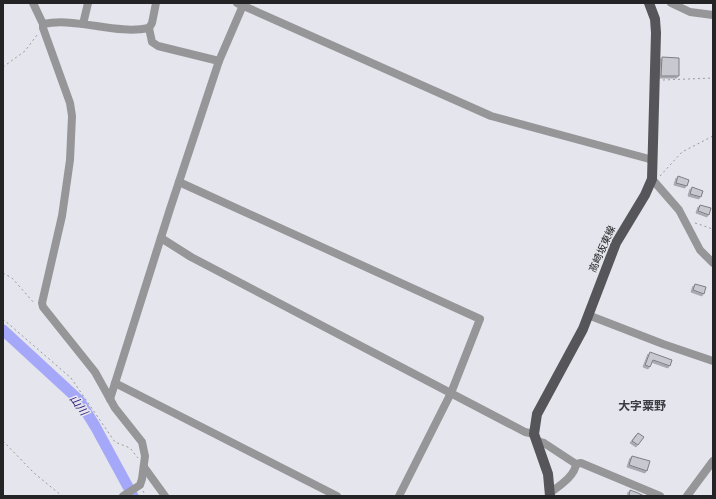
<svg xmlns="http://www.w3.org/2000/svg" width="716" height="499" viewBox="0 0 716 499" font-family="Mulish,'Noto Sans JP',sans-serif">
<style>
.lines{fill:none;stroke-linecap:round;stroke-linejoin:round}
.river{stroke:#a5a7f9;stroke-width:11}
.building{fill:#c8c8d0;stroke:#7c7d84;filter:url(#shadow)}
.path{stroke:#99999f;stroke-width:1;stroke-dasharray:2 3;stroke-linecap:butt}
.minor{stroke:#969699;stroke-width:8}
.major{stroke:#55555a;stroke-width:10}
.labels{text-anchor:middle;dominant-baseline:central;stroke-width:3;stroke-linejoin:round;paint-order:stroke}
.street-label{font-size:10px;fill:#242427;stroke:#e5e6ed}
.water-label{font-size:11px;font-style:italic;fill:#291573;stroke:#e5e6ed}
.quarter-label{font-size:12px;font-weight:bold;fill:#3c3d43;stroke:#e5e6ed}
</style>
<defs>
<filter id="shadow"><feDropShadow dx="-2" dy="2" stdDeviation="0" flood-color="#0004"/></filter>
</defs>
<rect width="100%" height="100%" fill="#e5e6ed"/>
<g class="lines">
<polyline class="river" points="3,330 79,400 95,426 133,496"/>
</g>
<g class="building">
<polygon points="662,57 679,58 679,76 661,76"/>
<polygon points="678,176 689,180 687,186 676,183"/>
<polygon points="692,187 703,191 701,197 690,194"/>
<polygon points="700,205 711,208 709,215 698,211"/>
<polygon points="695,284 706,287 704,294 693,290"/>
<polygon points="650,352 672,360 670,366 653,360 650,367 645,365"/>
<polygon points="638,433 644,437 638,445 632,441"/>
<polygon points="632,456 650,461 647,471 629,465"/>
<polygon points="630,490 638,493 644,496 629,496"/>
</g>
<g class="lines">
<g class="path">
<polyline points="3,67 25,51 37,35"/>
<polyline points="663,80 713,78"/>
<polyline points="660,176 682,152 713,136"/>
<polyline points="695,223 713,229"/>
<polyline points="3,273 12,278 35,304"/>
<polyline points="3,319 71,378 115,442 130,448 138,458"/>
<polyline points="3,441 34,473 62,496"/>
<polyline points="143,491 146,496"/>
</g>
<g class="minor">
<polyline points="33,3 43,24 43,28 70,103 72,116 70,160 62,216 42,303 43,307 95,372 115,408 142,442 145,456 142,479 140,485 123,496"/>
<polyline points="156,3 152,23 149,28 152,42 158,46 219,61"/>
<polyline points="237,3 491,116 653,160"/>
<polyline points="671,3 690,12 713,15"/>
<path d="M43,24C78,17 115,35 149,28"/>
<polyline points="83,24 88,3"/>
<polyline points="652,179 679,210 700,250 713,263"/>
<polyline points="179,182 480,319 451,393 399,496"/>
<polyline points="161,238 191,257 525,432 534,434"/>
<polyline points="588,315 663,344 713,361"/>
<polyline points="115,383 337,496"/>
<polyline points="110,399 170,209 219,61 244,3"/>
<polyline points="536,441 544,443 576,464 581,463 660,496"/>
<polyline points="144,467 165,496"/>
<path d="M550,493C559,486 575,476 576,464"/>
<polyline points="687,496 713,461"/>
</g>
<polyline class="major" points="550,496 548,474 534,434 537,414 583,329 616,243 645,195 652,179 656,33 655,19 649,3"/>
</g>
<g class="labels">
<g class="street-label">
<text transform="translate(602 249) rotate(-66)">高崎坂東線</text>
</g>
<g class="water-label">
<text transform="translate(79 405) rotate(54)">山川</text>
</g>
<g class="quarter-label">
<text x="642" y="405">大字粟野</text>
</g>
</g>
<rect width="716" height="499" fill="none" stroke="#242427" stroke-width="8"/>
</svg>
